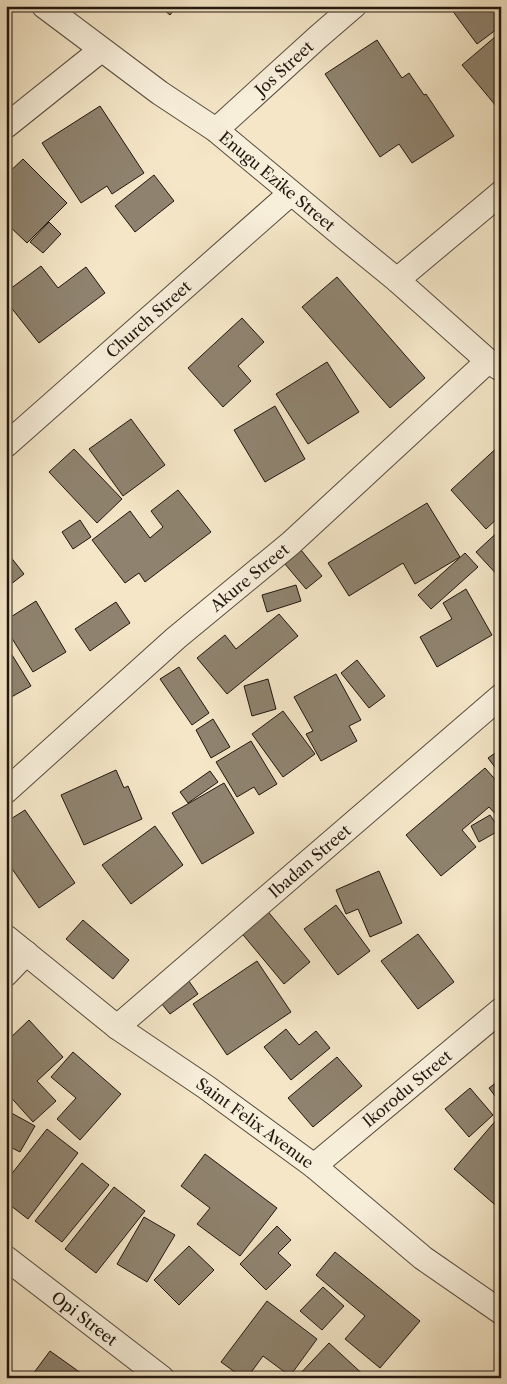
<svg xmlns="http://www.w3.org/2000/svg" width="507" height="1384" viewBox="0 0 507 1384" font-family="'Libre Caslon Text',serif">
<style>
.building{fill:#8f836f;stroke:#22170f}
.lines{fill:none;stroke-linecap:round;stroke-linejoin:round}
.minor-casing{stroke:#564b3d;stroke-width:26}
.minor{stroke:#f8efdb;stroke-width:24}
.labels{text-anchor:middle;dominant-baseline:central;stroke-width:4.5;stroke-linejoin:round;paint-order:stroke}
.street-label{font-size:16px;fill:#22170f;stroke:#f8efdb}
</style>
<rect width="100%" height="100%" fill="#f4e6c7"/>
<filter id="stains"><feTurbulence type="fractalNoise" baseFrequency=".004" numOctaves="4"/><feColorMatrix values="0 0 0 0 .2 0 0 0 0 .09 0 0 0 0 .02 0 0 0 .5 -.17"/></filter>
<radialGradient id="worn" r=".72"><stop offset=".6" stop-color="#630" stop-opacity="0"/><stop offset="1" stop-color="#630" stop-opacity=".3"/></radialGradient>
<g class="building">
<polygon points="159,6 177,6 170,15"/>
<polygon points="449,6 501,6 501,26 477,44"/>
<polygon points="495,37 501,44 501,112 462,65"/>
<polygon points="377,40 402,78 409,73 424,95 426,94 454,136 412,163 399,144 380,157 325,74"/>
<polygon points="100,106 144,173 112,194 107,186 81,203 42,143"/>
<polygon points="23,159 67,203 27,243 6,223 6,175"/>
<polygon points="154,175 174,201 135,232 115,206"/>
<polygon points="49,222 61,234 43,253 30,242"/>
<polygon points="501,259 501,272 495,264"/>
<polygon points="41,266 58,288 86,267 105,293 39,343 6,301 6,292"/>
<polygon points="337,277 425,378 390,408 302,307"/>
<polygon points="242,318 264,342 238,366 251,381 223,407 188,368"/>
<polygon points="327,362 359,412 308,444 276,394"/>
<polygon points="275,406 305,459 265,482 234,430"/>
<polygon points="131,419 165,465 123,496 89,449"/>
<polygon points="501,444 501,515 486,529 451,490"/>
<polygon points="74,449 122,499 97,523 49,472"/>
<polygon points="178,490 211,532 145,582 139,573 125,583 92,540 130,511 150,538 163,527 151,511"/>
<polygon points="427,503 460,557 415,584 403,563 349,596 328,563"/>
<polygon points="80,520 91,537 73,549 62,532"/>
<polygon points="501,529 501,579 476,552"/>
<polygon points="301,550 322,576 306,589 285,564"/>
<polygon points="6,551 24,574 6,588"/>
<polygon points="465,553 478,567 431,609 418,595"/>
<polygon points="296,585 301,601 267,612 262,595"/>
<polygon points="466,589 492,635 437,667 420,637 452,619 443,603"/>
<polygon points="36,601 66,652 33,672 6,629 6,620"/>
<polygon points="116,602 130,623 90,651 75,629"/>
<polygon points="279,614 298,636 227,694 197,658 225,635 236,649"/>
<polygon points="6,645 31,686 6,700"/>
<polygon points="357,660 385,696 369,708 341,673"/>
<polygon points="179,667 209,713 192,725 160,679"/>
<polygon points="336,674 361,720 349,726 357,741 321,761 306,734 313,731 294,697"/>
<polygon points="268,679 276,709 252,716 244,686"/>
<polygon points="283,711 315,754 283,777 252,734"/>
<polygon points="213,719 230,747 211,758 196,730"/>
<polygon points="251,741 277,784 259,795 254,787 237,797 216,762"/>
<polygon points="501,749 501,774 500,774 488,758"/>
<polygon points="485,768 501,786 501,820 489,807 462,830 476,847 441,876 406,835"/>
<polygon points="116,770 124,788 128,786 142,819 84,845 61,795"/>
<polygon points="210,771 218,782 188,803 180,792"/>
<polygon points="224,783 254,833 202,864 172,813"/>
<polygon points="25,810 75,883 39,908 6,860 6,822"/>
<polygon points="490,815 500,830 479,842 471,826"/>
<polygon points="155,826 183,865 131,904 102,865"/>
<polygon points="379,871 402,923 370,937 358,909 346,914 336,890"/>
<polygon points="336,905 370,951 338,975 304,929"/>
<polygon points="265,908 310,962 284,984 239,930"/>
<polygon points="83,920 129,960 113,979 66,939"/>
<polygon points="418,934 454,982 418,1009 381,961"/>
<polygon points="257,961 291,1012 227,1055 193,1004"/>
<polygon points="186,977 198,994 170,1014 157,998"/>
<polygon points="29,1020 63,1057 37,1081 56,1101 33,1122 6,1092 6,1042"/>
<polygon points="286,1029 299,1045 316,1031 330,1048 291,1080 264,1047"/>
<polygon points="73,1052 121,1094 80,1140 57,1119 76,1098 51,1077"/>
<polygon points="337,1057 362,1086 313,1127 288,1098"/>
<polygon points="501,1079 501,1104 489,1088"/>
<polygon points="470,1088 493,1115 469,1137 445,1109"/>
<polygon points="6,1110 35,1126 20,1152 6,1145"/>
<polygon points="498,1118 501,1121 501,1210 454,1169"/>
<polygon points="47,1129 78,1153 28,1219 6,1202 6,1181"/>
<polygon points="205,1154 277,1208 240,1256 197,1224 210,1208 181,1186"/>
<polygon points="82,1163 109,1185 62,1242 35,1221"/>
<polygon points="114,1187 145,1211 96,1273 65,1249"/>
<polygon points="144,1217 175,1235 147,1282 117,1264"/>
<polygon points="277,1226 291,1240 278,1253 291,1265 266,1290 240,1264"/>
<polygon points="189,1246 214,1270 179,1305 154,1280"/>
<polygon points="335,1252 420,1321 380,1368 345,1339 365,1316 316,1275"/>
<polygon points="323,1287 344,1306 322,1330 300,1311"/>
<polygon points="267,1301 317,1339 290,1376 263,1356 247,1378 243,1378 221,1362"/>
<polygon points="329,1343 367,1378 296,1378"/>
<polygon points="50,1351 88,1378 30,1378"/>
</g>
<g class="lines">
<defs>
<g id="minor">
<path id="s1" d="M44,6L160,93L216,130L348,240L397,280L488,361L501,369"/>
<polyline points="6,126 101,50"/>
<path id="s2" d="M216,130L318,37L354,6"/>
<polyline points="397,280 501,193"/>
<path id="s3" d="M6,445L291,193"/>
<path id="s4" d="M6,791L176,638L291,543L488,361"/>
<path id="s5" d="M6,937L117,1027L206,1087L314,1166L423,1258L501,1312"/>
<polyline points="6,974 26,953"/>
<path id="s6" d="M117,1027L501,696"/>
<path id="s7" d="M314,1166L501,1010"/>
<path id="s8" d="M6,1258L162,1378"/>
</g>
</defs>
<use href="#minor" class="minor-casing"/>
<use href="#minor" class="minor"/>
</g>
<g class="labels">
<g class="street-label">
<text stroke="none"><textPath href="#s2" startOffset="92">Jos Street</textPath></text>
<text stroke="none"><textPath href="#s1" startOffset="292">Enugu Ezike Street</textPath></text>
<text stroke="none"><textPath href="#s3" startOffset="190">Church Street</textPath></text>
<text stroke="none"><textPath href="#s4" startOffset="324">Akure Street</textPath></text>
<text stroke="none"><textPath href="#s6" startOffset="254">Ibadan Street</textPath></text>
<text stroke="none"><textPath href="#s7" startOffset="121">Ikorodu Street</textPath></text>
<text stroke="none"><textPath href="#s5" startOffset="311">Saint Felix Avenue</textPath></text>
<text stroke="none"><textPath href="#s8" startOffset="99">Opi Street</textPath></text>
</g>
</g>
<rect width="507" height="1384" fill="none" stroke="#f4e6c7" stroke-width="25"/>
<rect x="8" y="8" width="492" height="1369" fill="none" stroke="#22170f" stroke-width="2.5"/>
<rect x="12" y="12" width="482" height="1359" fill="none" stroke="#22170f"/>
<rect width="100%" height="100%" filter="url(#stains)"/>
<rect width="100%" height="100%" fill="url(#worn)"/>
</svg>
